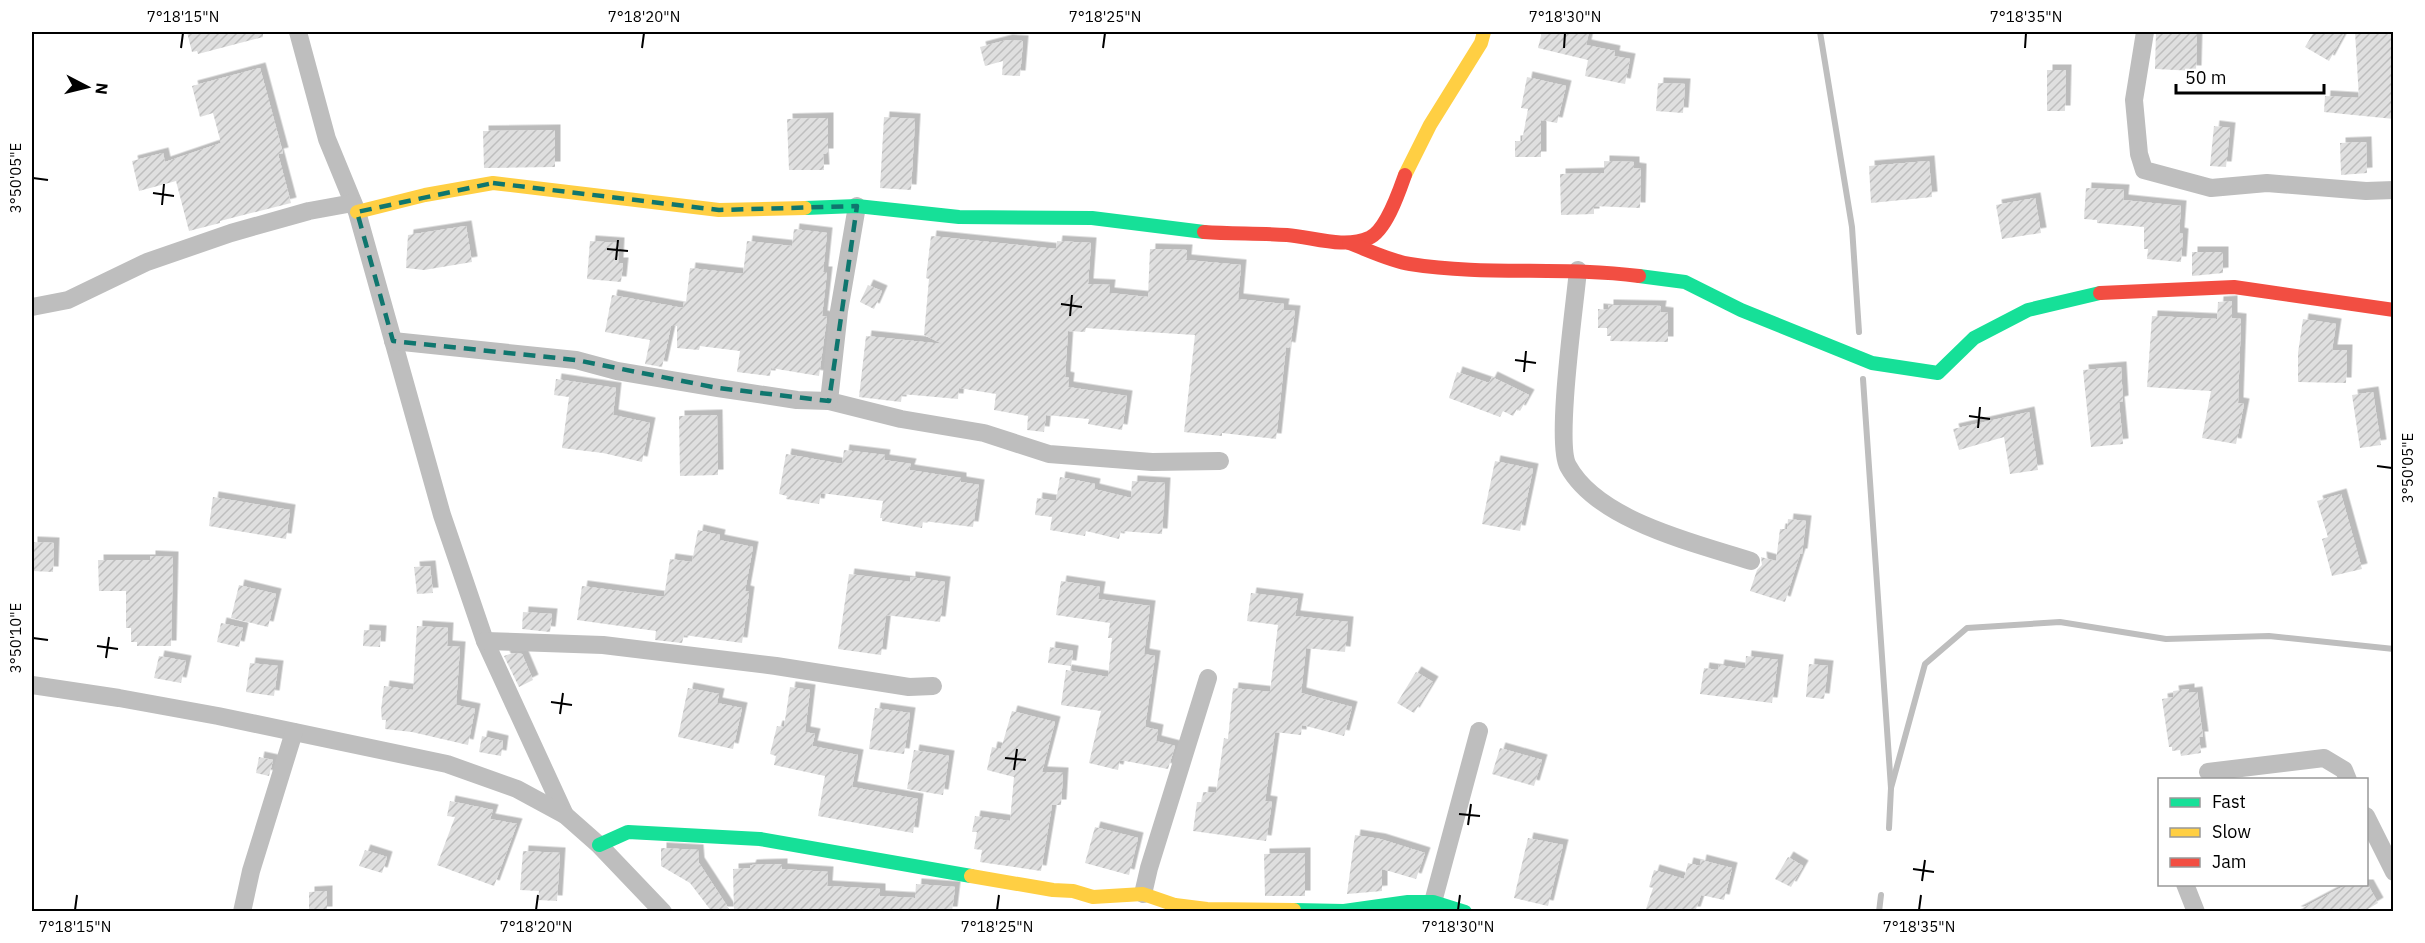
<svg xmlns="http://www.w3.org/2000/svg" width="2425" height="943" viewBox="0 0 2425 943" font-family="'IBM Plex Sans',sans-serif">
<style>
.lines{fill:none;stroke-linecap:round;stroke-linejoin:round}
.stream{stroke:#bebebe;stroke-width:6}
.building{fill:url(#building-hatch);filter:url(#shadow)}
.street{stroke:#bebebe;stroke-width:18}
.fast{stroke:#16e098;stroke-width:14}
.slow{stroke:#ffcf43;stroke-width:14}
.jam{stroke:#f24e42;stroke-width:14}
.marked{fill:none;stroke:#0f766e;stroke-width:4.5;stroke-dasharray:12 8;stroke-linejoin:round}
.ticks{fill:none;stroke:#000;stroke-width:2}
.neatline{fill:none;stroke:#000;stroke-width:2}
.ticks-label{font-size:15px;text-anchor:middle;fill:#000}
</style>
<defs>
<pattern id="building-hatch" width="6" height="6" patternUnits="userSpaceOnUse" patternTransform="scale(1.5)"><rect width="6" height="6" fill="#dfdfdf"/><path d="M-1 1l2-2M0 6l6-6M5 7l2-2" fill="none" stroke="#bebebe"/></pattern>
<filter id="shadow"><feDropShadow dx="5.5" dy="-5.5" stdDeviation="0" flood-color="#0004"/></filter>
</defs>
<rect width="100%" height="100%" fill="#fff"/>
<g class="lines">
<g class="stream">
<polyline points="1820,32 1852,227 1859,332"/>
<polyline points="1863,379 1891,788 1889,828"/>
<polyline points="1891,788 1925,664 1967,628 2060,622 2166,639 2269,636 2394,649"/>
<polyline points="1879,912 1881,895"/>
</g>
</g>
<g class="building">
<polygon points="187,32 263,32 263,37 198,54 197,51 192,52"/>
<polygon points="1542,32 1589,32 1586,45 1615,51 1614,56 1630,59 1625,84 1585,76 1588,60 1538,48"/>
<polygon points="2156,32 2197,33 2196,71 2155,69"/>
<polygon points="2314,32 2345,32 2329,61 2305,47"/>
<polygon points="2355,32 2394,32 2394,119 2324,112 2325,96 2359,98"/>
<polygon points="1007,40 1023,41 1020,76 1002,75 1003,61 985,66 980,47"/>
<polygon points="260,68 283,153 278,154 291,203 220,221 220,223 189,231 176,181 139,191 132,161 163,153 165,162 221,143 213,113 200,117 192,86"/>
<polygon points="2047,70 2066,70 2065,111 2047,111"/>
<polygon points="1527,77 1566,86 1557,123 1541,120 1541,157 1515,157 1515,141 1522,141 1528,109 1521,108"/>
<polygon points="1658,83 1685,84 1683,113 1656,111"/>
<polygon points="884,117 915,119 911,190 880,188"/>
<polygon points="828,118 828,154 823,154 824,170 789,170 787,119"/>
<polygon points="2214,126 2230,128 2226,167 2210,166"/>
<polygon points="555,130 555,167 484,168 483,131"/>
<polygon points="2366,142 2367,173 2341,175 2340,143"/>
<polygon points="1604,161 1634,162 1634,168 1641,169 1640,208 1594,206 1594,214 1561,215 1560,174 1604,173"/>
<polygon points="1929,161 1932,197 1871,203 1869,166"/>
<polygon points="2086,188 2124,190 2123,200 2181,206 2179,233 2183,234 2181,262 2147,259 2148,249 2144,249 2144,227 2097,223 2097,220 2084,219"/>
<polygon points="2035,198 2041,233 2002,239 1996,205"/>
<polygon points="466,226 472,262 424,270 406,268 408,235"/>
<polygon points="794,229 827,233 823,272 827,272 822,316 827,317 819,376 771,368 770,376 737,372 740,351 700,346 699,350 677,348 677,326 671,326 662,367 645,364 650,340 605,332 612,295 683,308 684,302 686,302 690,268 743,274 747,241 792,246"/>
<polygon points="931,236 1056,249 1057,241 1091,243 1088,284 1110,285 1109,293 1148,297 1150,249 1187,250 1186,260 1241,265 1238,299 1284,304 1283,310 1295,311 1290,348 1286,347 1276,439 1222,433 1222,436 1184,432 1195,335 1086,328 1085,332 1068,331 1065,377 1069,378 1068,387 1127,396 1122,430 1088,424 1089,419 1046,415 1044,432 1027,430 1028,416 994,410 996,394 959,388 958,399 902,394 901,402 859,397 866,336 943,344 924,335 929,279 926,278"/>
<polygon points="590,241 619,243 618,263 623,263 621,282 587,279"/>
<polygon points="2192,252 2223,252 2223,273 2192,276"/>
<polygon points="868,285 882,291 874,309 860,302"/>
<polygon points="2232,301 2232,318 2241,319 2238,403 2244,404 2236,444 2202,438 2211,391 2147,387 2152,316 2217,319 2218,302"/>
<polygon points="1608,305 1661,306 1660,312 1668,313 1668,342 1610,341 1611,336 1607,336 1607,328 1598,328 1598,309 1608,310"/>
<polygon points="2303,319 2336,324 2332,350 2347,350 2346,383 2298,382 2298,353"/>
<polygon points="2121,367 2123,401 2119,402 2123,444 2091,447 2083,370"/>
<polygon points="1457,372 1489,383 1492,377 1529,395 1520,411 1517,409 1513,416 1503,411 1500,417 1449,398"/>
<polygon points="556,379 616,388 613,415 650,423 642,462 603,453 562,448 569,397 554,395"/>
<polygon points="2373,392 2381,445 2360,448 2352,395"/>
<polygon points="2029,412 2038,470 2010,474 2004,437 1959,450 1953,429"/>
<polygon points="717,415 718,475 680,476 679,416"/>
<polygon points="844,450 885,455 884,460 911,464 909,470 961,478 961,482 979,485 973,527 923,521 922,528 882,521 882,518 880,518 883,501 821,493 819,504 786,499 787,496 779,494 786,454 842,464"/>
<polygon points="1495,461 1533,469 1520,531 1482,524"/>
<polygon points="1060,477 1095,484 1094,489 1131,498 1132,481 1165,483 1162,534 1121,531 1119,539 1086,531 1085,536 1050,530 1052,517 1035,515 1037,498 1056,501"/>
<polygon points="2341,494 2362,569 2332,576 2322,539 2328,537 2317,501"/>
<polygon points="213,497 290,510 286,539 209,526"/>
<polygon points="1788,519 1806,521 1802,554 1800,554 1785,602 1750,591 1757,570 1762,565 1761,557 1776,561 1780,529 1787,529"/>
<polygon points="698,530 720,535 719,540 753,547 745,591 749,592 742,643 684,635 682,643 655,640 656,631 577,620 582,586 664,597 670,559 692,562"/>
<polygon points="32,542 54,543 53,572 32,571"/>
<polygon points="150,556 173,557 171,646 137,646 137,642 131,642 131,628 126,628 126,591 99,591 98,560 150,560"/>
<polygon points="430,566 433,593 417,594 414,567"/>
<polygon points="849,574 910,582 910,577 945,582 940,622 886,615 881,655 838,649"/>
<polygon points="1061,581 1100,587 1098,599 1150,606 1144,654 1155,656 1145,727 1158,730 1156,741 1175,746 1168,769 1120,760 1118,770 1089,763 1101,711 1061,705 1066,670 1108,677 1112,638 1108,638 1110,623 1056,615"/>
<polygon points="239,585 276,594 268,627 231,618"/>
<polygon points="1251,593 1298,599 1295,616 1348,622 1345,652 1306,648 1301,693 1352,707 1344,736 1302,725 1301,735 1275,732 1265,801 1272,802 1266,841 1193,831 1197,802 1202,802 1203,792 1216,793 1224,738 1228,739 1233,688 1270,692 1278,625 1247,621"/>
<polygon points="523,612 552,614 550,632 522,629"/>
<polygon points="221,623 243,628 239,647 217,642"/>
<polygon points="417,626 448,628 447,646 460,647 456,705 475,709 468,745 412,732 385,729 386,720 382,720 381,710 384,686 413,690"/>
<polygon points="364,630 381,631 380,647 363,646"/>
<polygon points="1050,647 1073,651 1071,666 1048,663"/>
<polygon points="513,653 522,654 533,680 519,687 504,656"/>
<polygon points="159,656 186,661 181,683 154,678"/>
<polygon points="1746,656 1778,660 1772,703 1700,694 1704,668 1718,670 1719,665 1745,669"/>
<polygon points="250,663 278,666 274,696 246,692"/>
<polygon points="1809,664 1828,666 1824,699 1806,697"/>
<polygon points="1416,672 1433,682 1414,713 1397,703"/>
<polygon points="790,687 810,690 805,732 815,734 812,746 858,755 852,787 918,799 913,833 818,816 825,776 774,765 776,756 770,754 777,726 784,727"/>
<polygon points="688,688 719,694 717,703 742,708 733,749 678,737"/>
<polygon points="2189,689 2189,693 2197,692 2203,737 2199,737 2201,753 2181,756 2180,750 2172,751 2172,747 2169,747 2162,699 2174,697 2173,691"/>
<polygon points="875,708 910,713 904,754 869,749"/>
<polygon points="1012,711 1055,722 1042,772 1063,773 1061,805 1052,805 1041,871 980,862 982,850 974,849 977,832 972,832 975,816 1010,821 1014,777 987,770 992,747 1001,749"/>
<polygon points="482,736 503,741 501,756 479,752"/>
<polygon points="1500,748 1542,760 1534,786 1492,774"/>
<polygon points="914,750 949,756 943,795 907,789"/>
<polygon points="259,757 273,760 269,776 256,773"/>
<polygon points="450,801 493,810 490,819 517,824 494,886 437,865 455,817 447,816"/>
<polygon points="1095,827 1138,838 1129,875 1085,863"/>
<polygon points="1355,835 1380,839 1425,853 1416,879 1382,869 1382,891 1347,894"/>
<polygon points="1528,838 1563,845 1548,906 1514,898"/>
<polygon points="661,848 698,850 699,863 731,912 712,912 690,883 661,866"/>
<polygon points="365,850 387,857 382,873 359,866"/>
<polygon points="523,851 560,853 557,901 538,900 539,891 520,890"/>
<polygon points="1305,853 1305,896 1265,896 1264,854"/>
<polygon points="1788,857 1803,866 1791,887 1775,879"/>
<polygon points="1701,860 1732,868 1724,900 1701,895 1695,912 1645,912 1653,888 1649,887 1654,870 1684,879 1688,863 1700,866"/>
<polygon points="782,864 782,869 828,872 827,886 880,889 880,896 915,898 916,884 955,887 952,912 734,912 733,869 750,868 751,865"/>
<polygon points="2346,885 2368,885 2378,903 2363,912 2295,912"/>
<polygon points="327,891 327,912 309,912 309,892"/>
</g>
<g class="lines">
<g class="street">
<polyline points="298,32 327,139 357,212 442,515 485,641 565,815"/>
<polyline points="2145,32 2134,100 2139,154 2144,170 2211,188 2267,183 2366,191 2394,190"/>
<polyline points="857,206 839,311 829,401 901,419 984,433 1049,454 1152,462 1220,461"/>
<path d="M1578,270C1575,304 1555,443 1568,466C1598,521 1695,543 1751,561"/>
<polyline points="32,307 68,300 147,262 231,233 309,211 353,203"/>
<polyline points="393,341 576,360 617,371 718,388 797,400 829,401"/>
<polyline points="485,641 603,645 776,666 909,687 933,686"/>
<polyline points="32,685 119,698 218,716 447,764 517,789 565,815 599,845 663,912"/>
<polyline points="2208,772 2324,758 2344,770 2348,780"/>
<polyline points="2366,816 2394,872"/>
<polyline points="2185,884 2196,912"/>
<polyline points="1143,894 1149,868 1208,678"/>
<polyline points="1433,902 1479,731"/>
<polyline points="242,912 251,871 294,732"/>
</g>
<g class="fast">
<polyline points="805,208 857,206 959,217 1092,218 1204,232"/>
<polyline points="1639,276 1685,282 1741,310 1872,363 1938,373 1974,338 2028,310 2100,293"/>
<polyline points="599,845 628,832 760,839 971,876"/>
<polyline points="1294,910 1344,911 1408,902 1433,902 1465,912"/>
</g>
<g class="slow">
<polyline points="1405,175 1430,125 1481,43 1484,32"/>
<polyline points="357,212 425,195 493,183 719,210 805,208"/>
<polyline points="971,876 1053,890 1073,891 1093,897 1143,894 1175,905 1207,909 1294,910"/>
</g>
<g class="jam">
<path d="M1204,232C1231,234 1259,233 1287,235C1313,237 1344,249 1369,238C1386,231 1399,192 1405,175"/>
<path d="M1349,243C1368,250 1390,261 1410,264C1486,276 1563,266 1639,276"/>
<polyline points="2100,293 2234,287 2394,310"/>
</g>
</g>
<path class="marked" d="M493,183L719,210L857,206L829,401L718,388L576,360L393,341L357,212Z"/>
<path class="ticks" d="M181,48L183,33M642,48L644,33M1103,48L1105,33M1564,48L1565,33M2025,48L2026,33M33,178L48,180M153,193L174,196M162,205L164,184M607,249L628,251M616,260L618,240M1061,304L1082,307M1070,316L1072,295M1515,360L1536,363M1524,372L1526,351M1969,416L1990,419M1978,428L1980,407M2377,466L2392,468M33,638L48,640M97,646L118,649M106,658L109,637M551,702L572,705M560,714L563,693M1005,758L1026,760M1014,770L1017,749M1459,814L1480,816M1468,825L1471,804M1913,869L1934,872M1922,881L1925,860M75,910L77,895M536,910L538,895M997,910L999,895M1458,910L1460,895M1919,910L1921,895"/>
<rect width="2425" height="943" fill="none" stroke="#ffffff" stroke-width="66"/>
<rect x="2158" y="778" width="210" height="108" fill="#ffffff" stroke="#999999" stroke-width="1.5"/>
<rect x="2170" y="798" width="30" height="9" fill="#16e098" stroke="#999999" stroke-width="1.5"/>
<text x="2212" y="808" font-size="18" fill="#000000">Fast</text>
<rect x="2170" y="828" width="30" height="9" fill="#ffcf43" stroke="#999999" stroke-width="1.5"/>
<text x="2212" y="838" font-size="18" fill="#000000">Slow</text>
<rect x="2170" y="858" width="30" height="9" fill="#f24e42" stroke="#999999" stroke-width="1.5"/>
<text x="2212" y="868" font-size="18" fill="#000000">Jam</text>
<g transform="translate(87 87) rotate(97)" stroke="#ffffff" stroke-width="4.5" paint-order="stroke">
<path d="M0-4.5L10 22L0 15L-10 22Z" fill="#000000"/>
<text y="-9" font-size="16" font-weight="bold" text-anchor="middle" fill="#000000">N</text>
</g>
<path d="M2176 84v9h148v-9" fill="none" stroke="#000000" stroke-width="3"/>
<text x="2185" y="84" font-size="18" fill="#000000" stroke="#ffffff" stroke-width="4.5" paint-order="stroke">50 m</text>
<rect x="33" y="33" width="2359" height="877" class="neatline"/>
<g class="ticks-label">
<text x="183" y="22">7°18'15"N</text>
<text x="644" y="22">7°18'20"N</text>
<text x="1105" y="22">7°18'25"N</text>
<text x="1565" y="22">7°18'30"N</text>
<text x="2026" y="22">7°18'35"N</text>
<text transform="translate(16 178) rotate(-90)" y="5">3°50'05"E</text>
<text transform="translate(2408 468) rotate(-90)" y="5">3°50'05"E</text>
<text transform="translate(16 638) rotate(-90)" y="5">3°50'10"E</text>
<text x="75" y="932">7°18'15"N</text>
<text x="536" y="932">7°18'20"N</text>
<text x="997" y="932">7°18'25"N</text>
<text x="1458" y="932">7°18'30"N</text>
<text x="1919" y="932">7°18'35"N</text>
</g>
</svg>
